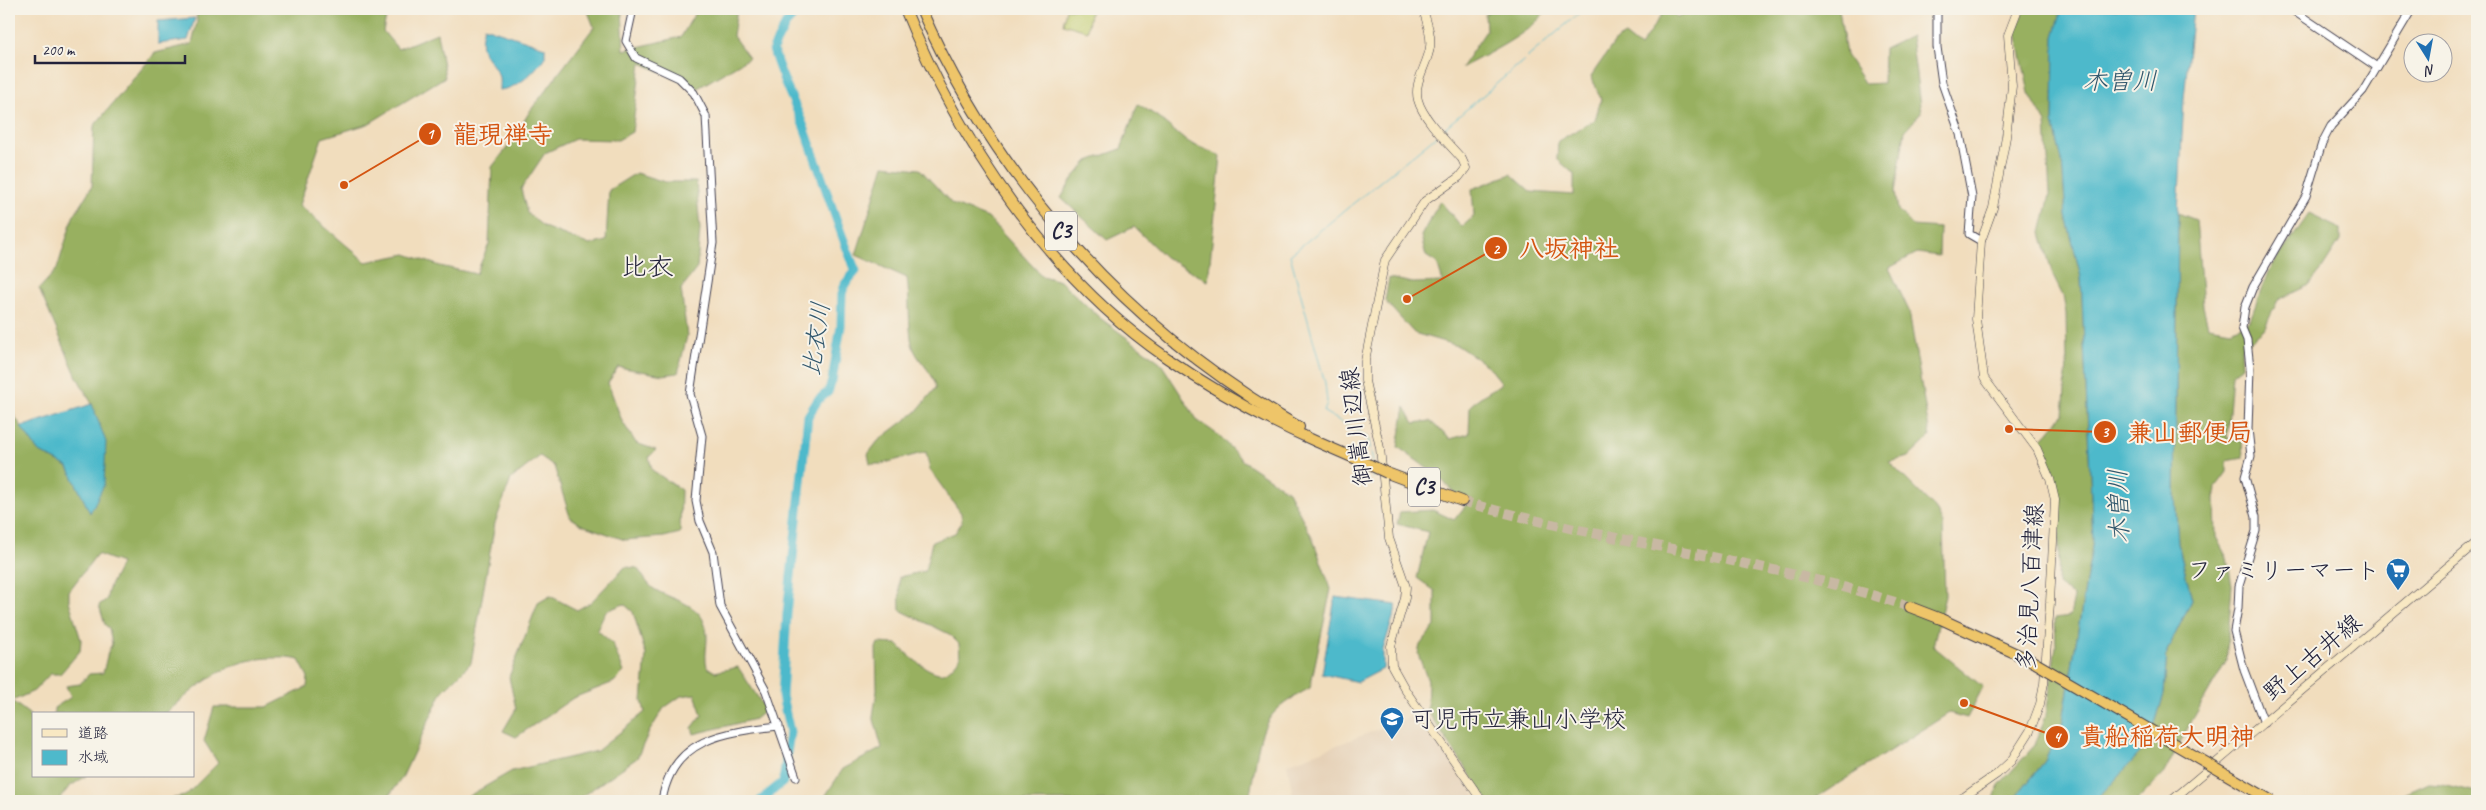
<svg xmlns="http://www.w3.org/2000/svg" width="2486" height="810" viewBox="0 0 2486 810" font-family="Caveat,'Klee One',sans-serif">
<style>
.built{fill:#e5d0b6}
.green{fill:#c0cc6e;stroke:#717754}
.forest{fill:#98b061;stroke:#5d694e}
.water{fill:#4eb9cb;stroke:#386e83}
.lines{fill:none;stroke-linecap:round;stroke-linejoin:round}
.stream{stroke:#4eb9cb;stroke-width:1}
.river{stroke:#4eb9cb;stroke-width:9}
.motorway-tunnel{stroke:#c8b8a3;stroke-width:10;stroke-dasharray:10 5;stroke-linecap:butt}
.tertiary-casing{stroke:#413e4e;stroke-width:9}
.secondary-casing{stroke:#413e4e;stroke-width:9}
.motorway-casing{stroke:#413e4e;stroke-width:12}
.tertiary{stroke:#fff;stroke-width:7}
.secondary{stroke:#f8e8c3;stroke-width:8}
.motorway{stroke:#eec569;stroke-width:10}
.motorway-bridge-casing{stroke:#413e4e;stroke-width:12;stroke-linecap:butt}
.motorway-bridge{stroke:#eec569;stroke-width:10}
.labels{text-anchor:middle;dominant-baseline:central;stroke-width:4;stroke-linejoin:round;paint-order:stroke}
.shield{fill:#f7f3e8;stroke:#62616f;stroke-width:1}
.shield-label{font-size:22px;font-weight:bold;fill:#22223b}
.street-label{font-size:24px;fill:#22223b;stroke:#f7f3e8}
.poi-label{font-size:24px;fill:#22223b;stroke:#f7f3e8;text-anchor:end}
.water-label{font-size:25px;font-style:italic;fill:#31576d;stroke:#f7f3e8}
.quarter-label{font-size:26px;fill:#22223b;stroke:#f7f3e8}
.leader{fill:none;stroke:#d45411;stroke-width:2}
.callout-dot{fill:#d45411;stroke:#f7f3e8;stroke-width:2}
.mark-label{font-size:15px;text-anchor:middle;font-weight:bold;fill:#fff}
.callout-label{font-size:25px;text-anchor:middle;font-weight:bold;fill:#d45411;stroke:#f7f3e8;stroke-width:4;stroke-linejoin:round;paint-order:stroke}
</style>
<rect width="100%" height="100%" fill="#f7f3e8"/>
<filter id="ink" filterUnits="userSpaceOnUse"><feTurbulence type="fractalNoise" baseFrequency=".02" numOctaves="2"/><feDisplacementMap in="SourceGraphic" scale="10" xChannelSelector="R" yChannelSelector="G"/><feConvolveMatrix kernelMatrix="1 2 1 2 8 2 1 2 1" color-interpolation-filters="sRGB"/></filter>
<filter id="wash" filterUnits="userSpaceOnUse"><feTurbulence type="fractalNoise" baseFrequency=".0096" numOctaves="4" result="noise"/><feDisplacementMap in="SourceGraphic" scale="20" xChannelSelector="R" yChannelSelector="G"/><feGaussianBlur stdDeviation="1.12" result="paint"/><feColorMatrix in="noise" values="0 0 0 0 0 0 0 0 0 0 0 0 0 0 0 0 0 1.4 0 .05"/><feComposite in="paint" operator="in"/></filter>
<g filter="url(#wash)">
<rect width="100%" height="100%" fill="#f1ddbd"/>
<polygon class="built" points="1416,715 1479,801 1294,801 1287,764"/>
<polygon class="green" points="1066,9 1091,9 1087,31 1063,24"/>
<g class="forest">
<path d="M196,9H388L383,31L398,49L437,33L445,77L368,124L322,138L299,205L366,262L406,254L440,266L476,274L489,244L492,167L510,144L530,111L594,27L587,9H622L624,50L681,37L695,13L718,9H737L733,36L749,58L698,88L641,63L632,132L618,140L575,139L545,153L521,189L527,213L544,227L590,245L606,241L609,190L636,173L665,182H696L700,229L697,268L681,289L687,336L678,373L663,375L618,367L608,383L622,421L636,443L656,450L649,457L652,470L681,490L680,533L664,537L625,540L582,525L570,517L554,466L540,456L511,479L495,523L471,663L442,692L402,778L388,797L378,801H158L185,796L218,763L204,741L214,707H267L307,687L308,677L299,660C288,657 279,658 268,658C223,661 198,686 165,714H54V708L71,697L66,686L80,684L89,674L103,673L108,652L112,644L109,628L105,625L99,605L107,599C107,586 117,575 121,563L97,554L69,591V601L81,640L80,651L60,674H50L34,691L12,701L29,714L34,733V776H86L69,787L58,801H9V408L38,451L68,467L90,512L92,404L77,377L39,289L57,269L73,217L92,186L94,126L155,53L192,44L197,22Z"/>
<path d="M1493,9H1547C1534,32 1485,55 1461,68L1486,31L1485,14Z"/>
<polygon points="1665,9 1669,9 1677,17 1691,9 1839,9 1846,55 1865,84 1883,83 1884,49 1911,36 1921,113 1905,131 1895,192 1898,210 1913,226 1940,228 1939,256 1917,253 1889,268 1909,311 1930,437 1909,457 1889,462 1935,508 1943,524 1945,596 1933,646 1983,687 1967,718 1949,713 1811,801 1488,801 1427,711 1428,681 1418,654 1420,645 1435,626 1435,591 1417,578 1428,532 1397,524 1400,512 1433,510 1454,520 1466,505 1439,477 1398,447 1405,407 1414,423 1430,421 1450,439 1469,434 1470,406 1479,398 1502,383 1489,367 1458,346 1414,333 1385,301 1389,278 1413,283 1443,282 1437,263 1426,256 1421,236 1440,201 1462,227 1474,216 1472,189 1511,174 1531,192 1574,195 1574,174 1557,159 1558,141 1595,120 1601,99 1591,76 1616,40 1625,35 1640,47"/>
<polygon points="2024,9 2062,9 2054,37 2053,122 2062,161 2066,216 2081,277 2093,540 2063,721 2045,761 2013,801 1993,801 1999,785 2035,745 2046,715 2056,646 2055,618 2070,616 2074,597 2058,585 2060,498 2041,440 2063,415 2067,364 2066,313 2063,296 2053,276 2041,233 2050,195 2046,123 2029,93 2016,32"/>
<polygon points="1138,104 1158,117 1187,142 1221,156 1208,281 1165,257 1134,227 1107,240 1061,198 1073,178 1088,161 1121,149"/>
<path d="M884,165L920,169L952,204L988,218L1042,276L1060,281L1100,318L1160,362L1198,421L1217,434L1243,461L1288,491L1312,537L1331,589L1310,688C1269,710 1262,720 1255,766C1253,778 1250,790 1250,801H822L843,769L882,748L873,716L877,690L876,648L878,643L897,644C905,653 934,679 946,672C951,669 956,662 960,658L959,644L949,634L900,610L899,577L925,571L932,542L955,533L962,522L961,513L930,470L926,452L881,464H870L868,454L878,441L916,412L936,388C934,371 916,361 912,344C908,326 910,298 907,278L856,255Z"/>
<polygon points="2178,213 2196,220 2203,306 2208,326 2231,330 2250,320 2268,272 2309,214 2340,229 2340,241 2322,269 2309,285 2278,300 2264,329 2241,348 2242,366 2232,374 2227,438 2242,441 2243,458 2227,461 2227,472 2216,487 2215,499 2216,537 2227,558 2232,585 2226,662 2186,731 2165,772 2137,801 2096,801 2149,742 2164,694 2167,651 2192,600 2178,543 2175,496"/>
<path d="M625,567L637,568C642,574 647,584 654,589C670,599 697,603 704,622C711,638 703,651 707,667L715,672L738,667L766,710L755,719L694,734L692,728L702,715L695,694L681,696L664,708L649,732L637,758L575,801H460L512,771L597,751L645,712L642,701L646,655L633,612L624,604L606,611L597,630L612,643L624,672L614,682L573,698L516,737L503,731L516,709L509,677L538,603L550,596L577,610L591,602Z"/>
<polygon points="2429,783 2441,784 2477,792 2477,801 2389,801"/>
</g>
<g class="water">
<polygon points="2062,9 2193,9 2184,98 2178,213 2175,496 2178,543 2192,600 2167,651 2164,694 2149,743 2096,801 2013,801 2045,761 2063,721 2093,540 2081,277 2066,216 2062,161 2053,122 2054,37"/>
<polygon points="195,18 188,40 158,44 158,21"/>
<path d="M484,27L545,47V57C533,73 519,88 499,90C499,85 500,78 498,74C488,54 476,53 484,27Z"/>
<polygon points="92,404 106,442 104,485 90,513 68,467 38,451 21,427"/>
<polygon points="1335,597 1397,605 1383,650 1383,669 1358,682 1322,674"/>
</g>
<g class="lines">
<g class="stream">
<polyline points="1440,132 1584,9"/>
<polyline points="1373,462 1368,437 1324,412 1327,402 1325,383 1290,255 1436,136"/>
<polyline points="1373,471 1373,478"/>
</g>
<path class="river" d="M760,801L783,782L790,732L782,696L787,614L808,416L818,400L828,392L832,381L841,326L842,294L845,284L856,271C836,224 822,175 804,127C794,101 780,76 773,49L786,24L800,9"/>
</g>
</g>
<g filter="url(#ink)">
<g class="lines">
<path class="motorway-tunnel" d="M1462,501C1609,544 1764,558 1910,607"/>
<defs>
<g id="tertiary">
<polyline points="633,9 626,41 636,58 679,78 694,93 706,116 713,243 690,394 702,436 696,501 700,521 713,552 720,606 766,691 796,777"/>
<polyline points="1937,9 1937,47 1942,83 1960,134 1972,197 1969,234 1981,241"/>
<polyline points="2291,9 2377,67"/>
<polyline points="2264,723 2244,670 2234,631 2238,608 2239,586 2256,531 2256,517 2245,477 2251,456 2248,429 2250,368 2247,340 2242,328 2245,307 2253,287 2306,196 2322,143 2331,126 2363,91 2412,9"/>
<path d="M662,801C672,737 726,732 779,726"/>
</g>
<g id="secondary">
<path d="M1423,9C1426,21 1432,34 1430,47C1428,64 1413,82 1418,100C1423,119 1449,144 1462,159L1466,168L1459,177L1425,201L1385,260L1365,361V381L1380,448L1389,538L1406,587L1405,598L1391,646L1392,666L1406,691L1482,801"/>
<polyline points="1958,801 1997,774 2011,761 2030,731 2040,704 2044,683 2050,603 2055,500 2050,479 2037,449 1984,378 1976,319 1981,241 1993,208 2006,137 2012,86 2008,35 2018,9"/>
<polyline points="2171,801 2477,542"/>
</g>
<g id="motorway">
<path d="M905,9C958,140 1049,277 1167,358C1213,390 1263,418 1315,441C1333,449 1352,457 1370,465"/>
<path d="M921,9C998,185 1133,332 1299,427"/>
<polyline points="1387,473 1462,501"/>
<polyline points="1910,607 1941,619"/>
</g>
</defs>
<use href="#tertiary" class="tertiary-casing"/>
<use href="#secondary" class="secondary-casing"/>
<use href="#motorway" class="motorway-casing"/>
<use href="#tertiary" class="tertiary"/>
<use href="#secondary" class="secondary"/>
<use href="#motorway" class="motorway"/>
<defs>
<g id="motorway-bridge">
<polyline points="1370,465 1387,473"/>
<polyline points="1941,619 2032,661 2272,801"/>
</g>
</defs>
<use href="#motorway-bridge" class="motorway-bridge-casing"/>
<use href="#motorway-bridge" class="motorway-bridge"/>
</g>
</g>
<defs>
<symbol id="supermarket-pin" viewBox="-11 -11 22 30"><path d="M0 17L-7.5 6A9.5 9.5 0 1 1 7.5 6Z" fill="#1f6fb2" stroke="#f7f3e8"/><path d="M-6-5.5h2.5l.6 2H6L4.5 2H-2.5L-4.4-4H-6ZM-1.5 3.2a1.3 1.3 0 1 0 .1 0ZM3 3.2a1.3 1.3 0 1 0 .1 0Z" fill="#fff"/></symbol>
<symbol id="school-pin" viewBox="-11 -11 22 30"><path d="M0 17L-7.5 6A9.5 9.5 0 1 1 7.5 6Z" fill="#1f6fb2" stroke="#f7f3e8"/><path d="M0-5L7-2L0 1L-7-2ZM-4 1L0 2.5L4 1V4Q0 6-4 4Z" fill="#fff"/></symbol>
</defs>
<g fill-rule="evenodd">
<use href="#supermarket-pin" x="2384" y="556" width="28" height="38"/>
<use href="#school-pin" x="1378" y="705" width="28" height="38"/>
</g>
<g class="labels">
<g class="shield">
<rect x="1045" y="211.5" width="32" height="39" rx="4"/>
<rect x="1408" y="467.5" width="32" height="39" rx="4"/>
</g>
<g class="shield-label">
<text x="1061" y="231">C3</text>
<text x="1424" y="487">C3</text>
</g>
<g class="street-label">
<text transform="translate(1356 427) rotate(-97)">御嵩川辺線</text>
<text transform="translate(2030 587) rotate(-87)">多治見八百津線</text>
<text transform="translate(2312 657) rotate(-40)">野上古井線</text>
</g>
<g class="poi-label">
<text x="2380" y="570">ファミリーマート</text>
<text x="1410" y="719" text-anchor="start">可児市立兼山小学校</text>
</g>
<g class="water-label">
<text x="2120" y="81">木曽川</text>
<text transform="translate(816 339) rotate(-82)">比衣川</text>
<text transform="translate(2119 506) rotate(-92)">木曽川</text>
</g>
<g class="quarter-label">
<text x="647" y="266">比衣</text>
</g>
</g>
<path class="leader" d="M344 185L430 134M1407 299L1496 248M2009 429L2105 432M1964 703L2057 737"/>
<g class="callout-dot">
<circle cx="344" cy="185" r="5"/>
<circle cx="1407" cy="299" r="5"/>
<circle cx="2009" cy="429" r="5"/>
<circle cx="1964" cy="703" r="5"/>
<circle cx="430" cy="134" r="12"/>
<circle cx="1496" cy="248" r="12"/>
<circle cx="2105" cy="432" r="12"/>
<circle cx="2057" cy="737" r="12"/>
</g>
<g class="mark-label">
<text x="430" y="139">1</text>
<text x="1496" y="254">2</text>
<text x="2105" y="437">3</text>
<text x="2057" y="742">4</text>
</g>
<g class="callout-label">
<text x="503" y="143">龍現禅寺</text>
<text x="1569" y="257">八坂神社</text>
<text x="2190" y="441">兼山郵便局</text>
<text x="2167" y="745">貴船稲荷大明神</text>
</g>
<rect width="2486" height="810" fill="none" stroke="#f7f3e8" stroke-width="30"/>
<rect x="32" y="712" width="162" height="65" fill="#f7f3e8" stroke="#a29fa3"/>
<rect x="42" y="729" width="25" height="8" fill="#f8e8c3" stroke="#a29fa3"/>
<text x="78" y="738" font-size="15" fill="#22223b">道路</text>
<rect x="42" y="750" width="25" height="15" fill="#4eb9cb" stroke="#a29fa3"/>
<text x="78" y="762" font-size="15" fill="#22223b">水域</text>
<g transform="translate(2428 58) rotate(169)"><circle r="24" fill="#f7f3e8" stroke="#a29fa3"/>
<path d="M0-4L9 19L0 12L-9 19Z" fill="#1f6fb2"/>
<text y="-8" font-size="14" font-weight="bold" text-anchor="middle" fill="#22223b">N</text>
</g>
<path d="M35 55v8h150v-8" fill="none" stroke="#22223b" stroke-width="2.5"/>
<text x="42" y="55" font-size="15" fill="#22223b" stroke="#f7f3e8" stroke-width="4" paint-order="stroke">200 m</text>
</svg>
